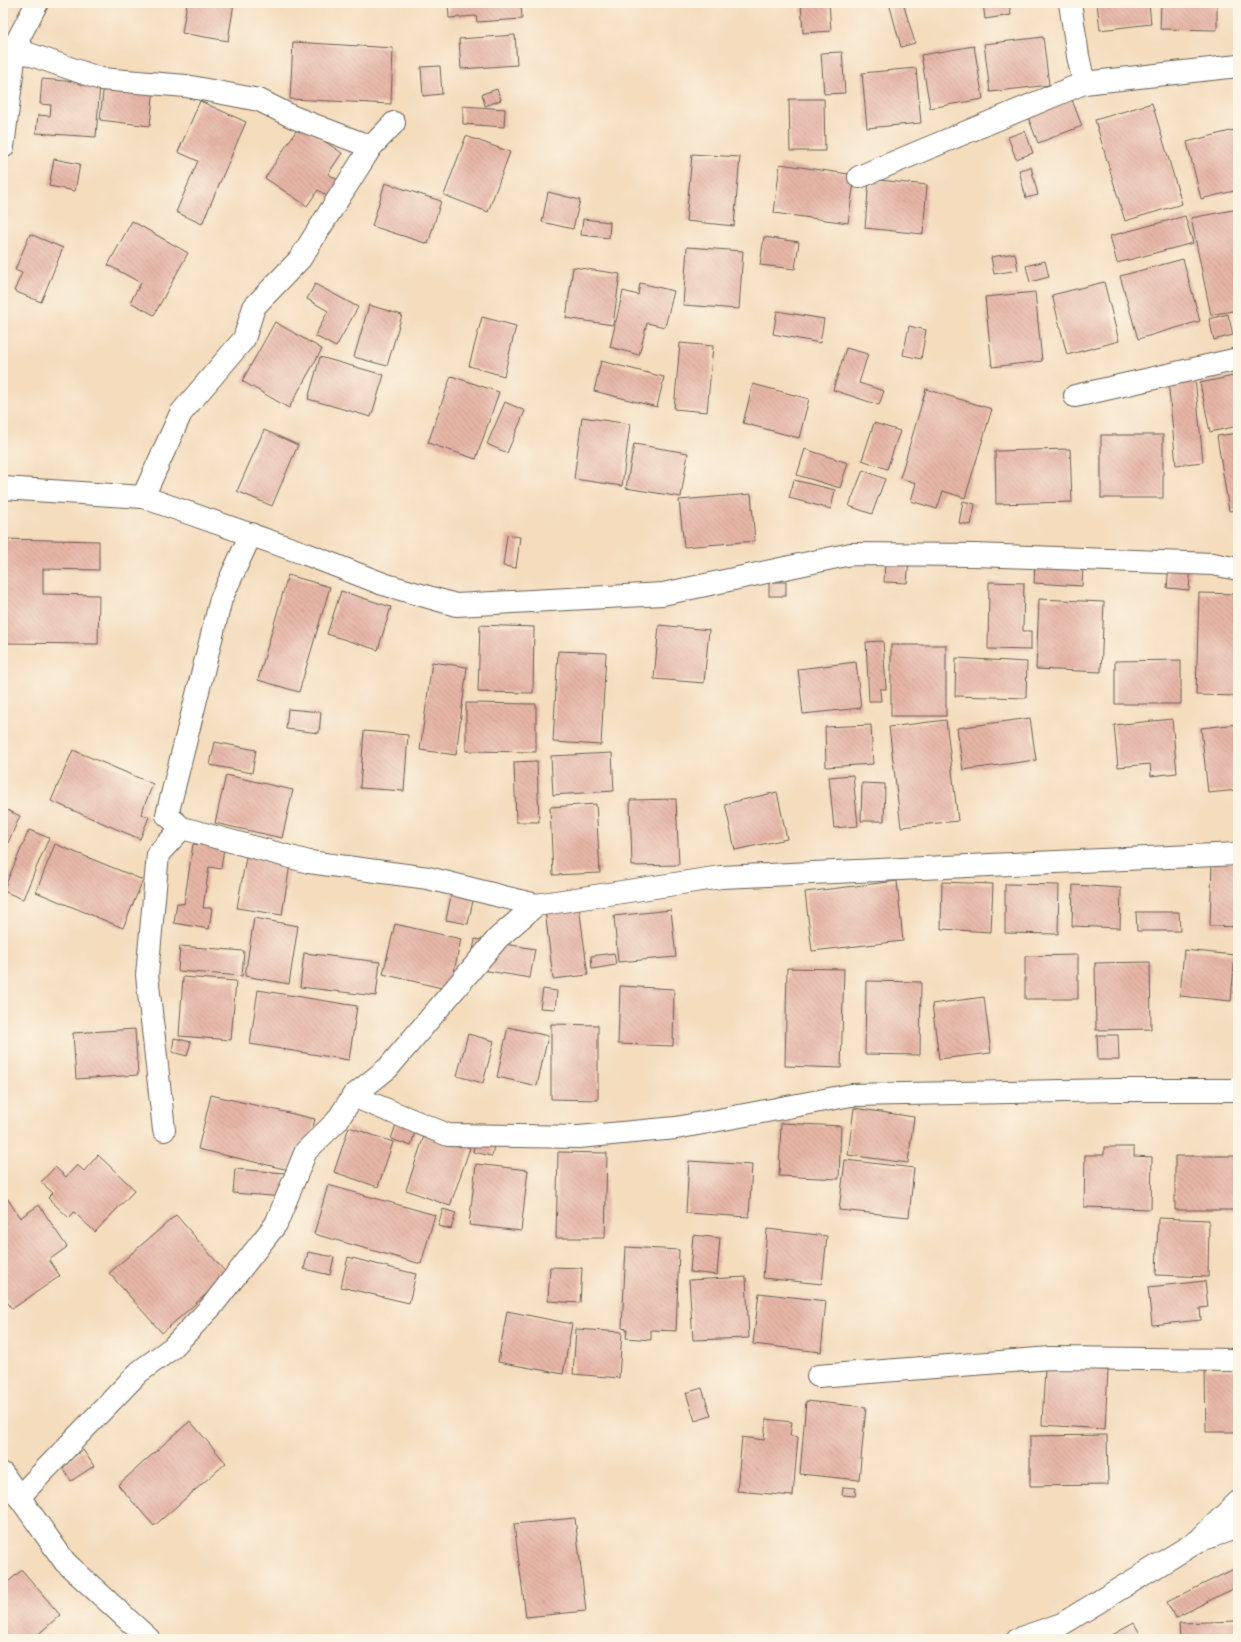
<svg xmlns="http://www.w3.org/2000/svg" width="1241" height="1642" viewBox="0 0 1241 1642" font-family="Alegreya,serif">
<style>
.building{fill:url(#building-back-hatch)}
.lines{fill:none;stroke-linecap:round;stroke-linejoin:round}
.minor-casing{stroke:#685f54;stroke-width:24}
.minor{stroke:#fff;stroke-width:22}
</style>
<defs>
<pattern id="building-back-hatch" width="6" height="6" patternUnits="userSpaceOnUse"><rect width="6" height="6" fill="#e6b5a6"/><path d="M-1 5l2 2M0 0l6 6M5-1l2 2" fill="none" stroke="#c59b8e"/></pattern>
</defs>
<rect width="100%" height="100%" fill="#fcf5e5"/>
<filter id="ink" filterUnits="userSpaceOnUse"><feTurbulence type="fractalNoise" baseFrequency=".025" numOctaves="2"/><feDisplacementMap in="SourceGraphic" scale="8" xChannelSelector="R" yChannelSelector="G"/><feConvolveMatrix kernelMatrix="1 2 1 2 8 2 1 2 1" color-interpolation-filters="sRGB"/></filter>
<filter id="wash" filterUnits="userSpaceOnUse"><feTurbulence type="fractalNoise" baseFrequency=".012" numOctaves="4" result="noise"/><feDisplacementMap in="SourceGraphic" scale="16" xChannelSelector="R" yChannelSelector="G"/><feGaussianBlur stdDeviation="0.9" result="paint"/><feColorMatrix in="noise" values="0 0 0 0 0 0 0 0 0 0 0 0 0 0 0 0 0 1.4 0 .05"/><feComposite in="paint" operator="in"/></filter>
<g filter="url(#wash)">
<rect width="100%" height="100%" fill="#f4dcbd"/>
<g id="blocks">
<g class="building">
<polygon points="187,3 234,3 228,41 182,33"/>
<rect x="272" y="3" width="61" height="3"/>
<polygon points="448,3 521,3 522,19 477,22 476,16 449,18"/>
<polygon points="801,3 829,3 831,31 803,33"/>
<polygon points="889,3 903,3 915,43 901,47"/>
<polygon points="983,3 1009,3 1011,15 985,19"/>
<polygon points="1097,3 1149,3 1151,24 1100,30"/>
<polygon points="1161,3 1217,3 1217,30 1160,29"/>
<polygon points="515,35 517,65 461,69 459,39"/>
<polygon points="1043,37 1049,85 990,92 984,44"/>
<polygon points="293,42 393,48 391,104 290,99"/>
<polygon points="974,46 983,99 930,108 921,55"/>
<polygon points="842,52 845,93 824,94 821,53"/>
<polygon points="440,66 442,94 423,96 421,67"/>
<polygon points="916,68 921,123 867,128 862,73"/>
<polygon points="42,79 100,84 96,137 36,133 38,115 50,116 51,105 40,104"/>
<polygon points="104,83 154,88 150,126 100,120"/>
<polygon points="497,89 501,100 485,106 482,94"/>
<polygon points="789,99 824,99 825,151 790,151"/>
<polygon points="1072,100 1082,126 1038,143 1028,117"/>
<polygon points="200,101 246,122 202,224 176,212 198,161 178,152"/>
<polygon points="1152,103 1182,204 1125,221 1095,120"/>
<polygon points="463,106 505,109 504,127 463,124"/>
<polygon points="300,125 342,153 328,174 340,181 330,198 318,190 307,206 265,178"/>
<polygon points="1238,129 1238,190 1201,199 1187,142"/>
<polygon points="1025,131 1033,153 1016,159 1008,137"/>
<polygon points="466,136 510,152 488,212 444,195"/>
<polygon points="692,154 740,157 734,226 686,221"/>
<polygon points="54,159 80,164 75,191 49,186"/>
<polygon points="780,164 855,175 848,223 774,213"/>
<polygon points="1031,167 1038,195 1026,198 1019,170"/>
<polygon points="869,179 927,185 923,234 865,228"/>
<polygon points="385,183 441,201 428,244 372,226"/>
<polygon points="548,192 580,200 573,229 542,222"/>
<polygon points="1238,209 1238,310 1211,315 1191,218"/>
<polygon points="1185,216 1193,243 1117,263 1110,236"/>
<polygon points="583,219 610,222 609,238 581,235"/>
<polygon points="132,221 188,253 154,315 130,302 141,283 108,265"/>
<polygon points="30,234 63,248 41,302 14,291 22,273 15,270"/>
<polygon points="764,237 799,242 795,269 760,265"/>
<polygon points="687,247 743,251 739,309 683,305"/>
<polygon points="1015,253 1018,270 994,274 991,257"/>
<polygon points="1183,259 1200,321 1138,339 1120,276"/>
<polygon points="1045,261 1049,277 1030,282 1026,266"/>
<polygon points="573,267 620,274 613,325 566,318"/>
<polygon points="1104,282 1119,341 1067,355 1052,295"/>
<polygon points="640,283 674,291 665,327 647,323 639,355 610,347 623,291 638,295"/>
<polygon points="315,284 358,307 336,347 315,336 328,311 307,299"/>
<polygon points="1035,292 1042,361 992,367 985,297"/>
<polygon points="369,305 402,315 387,366 354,357"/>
<polygon points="777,311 824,319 820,343 773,334"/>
<polygon points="1228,314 1233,335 1214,340 1209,319"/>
<polygon points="482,317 516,326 504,376 469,366"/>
<polygon points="275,322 322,349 289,408 242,381"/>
<polygon points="909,326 926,330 921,359 903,355"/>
<polygon points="680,343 713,346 707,412 674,409"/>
<polygon points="846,348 868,354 859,383 884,391 879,405 833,390"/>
<polygon points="320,357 384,375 371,417 308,399"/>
<polygon points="601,361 664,377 657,407 594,391"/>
<polygon points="1238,375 1238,426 1210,432 1200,383"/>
<polygon points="451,376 499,392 476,459 428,443"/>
<polygon points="1195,377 1203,462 1176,465 1168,379"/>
<polygon points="753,384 809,399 799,438 743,423"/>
<polygon points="926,389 992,409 965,498 943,491 937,509 911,501 916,483 900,478"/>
<polygon points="505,402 525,411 507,453 487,444"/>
<polygon points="582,417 630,424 622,486 574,479"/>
<polygon points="874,423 900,431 887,469 862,460"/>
<polygon points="264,430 298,445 272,506 237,491"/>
<polygon points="1238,433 1238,510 1229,511 1217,436"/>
<rect x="1101" y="435" width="62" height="63"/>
<polygon points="634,444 688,453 681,497 626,488"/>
<polygon points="805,449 848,463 840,488 797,475"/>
<polygon points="1070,449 1072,502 996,504 995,451"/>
<polygon points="863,470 885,479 872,514 849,506"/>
<polygon points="794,480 835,490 831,509 789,498"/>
<polygon points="751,494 755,541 684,547 679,500"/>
<polygon points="963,501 975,504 971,525 959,523"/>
<polygon points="507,535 520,537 516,568 503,566"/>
<polygon points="3,539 99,541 99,570 43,569 43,594 99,595 98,644 3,643"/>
<polygon points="885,560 909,561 907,583 884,582"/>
<polygon points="1035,563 1083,566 1082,586 1034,583"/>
<polygon points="1169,565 1191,567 1189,590 1167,588"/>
<polygon points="288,575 330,587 299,692 258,680"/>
<rect x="769" y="582" width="17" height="14"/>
<polygon points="989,582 1024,583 1023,631 1031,631 1031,650 988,649"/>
<polygon points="341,591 391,607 378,650 327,634"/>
<polygon points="1199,593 1238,594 1238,696 1196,695"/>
<polygon points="1039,599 1104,602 1101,672 1036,669"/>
<polygon points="480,625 534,627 533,693 478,692"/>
<polygon points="659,625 709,630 704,683 654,679"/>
<polygon points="883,641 886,689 880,689 881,701 869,701 866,642"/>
<rect x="891" y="645" width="55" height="71"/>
<polygon points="558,651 606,653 601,745 553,742"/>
<polygon points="956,658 1027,662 1026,698 955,696"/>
<polygon points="1181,660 1181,704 1115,704 1115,661"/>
<polygon points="432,662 467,667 456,755 420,750"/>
<polygon points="856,662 861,708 803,714 798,669"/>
<polygon points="466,703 536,704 536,752 466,751"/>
<polygon points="288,709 321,712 319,733 286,729"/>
<polygon points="1030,718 1036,760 963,770 957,728"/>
<polygon points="1172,719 1177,773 1151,776 1150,764 1118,767 1114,725"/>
<polygon points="946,720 958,821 901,827 889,727"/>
<polygon points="1238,724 1238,790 1208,793 1201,728"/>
<polygon points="871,725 873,764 826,767 825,727"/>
<polygon points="364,731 408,735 404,791 360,788"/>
<polygon points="215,742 256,750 252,773 210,765"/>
<polygon points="73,750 153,784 141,814 149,817 140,839 51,801"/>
<polygon points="612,753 614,791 553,795 551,756"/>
<polygon points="537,761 539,822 516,822 514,762"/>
<polygon points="226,775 293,790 282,838 215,823"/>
<polygon points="853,775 858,826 834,828 829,777"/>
<polygon points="862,783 885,784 884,821 861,821"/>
<polygon points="777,792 787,839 735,850 725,804"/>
<polygon points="676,799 679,865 632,866 630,800"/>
<polygon points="596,804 600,873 553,875 550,807"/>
<polygon points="3,808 20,816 3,854"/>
<polygon points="29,830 49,838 23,899 3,891"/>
<polygon points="55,844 143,880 123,928 36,892"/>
<polygon points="193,844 224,848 221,869 209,867 203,908 212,908 209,929 174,923 177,903 184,904"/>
<polygon points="246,857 290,864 282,915 237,908"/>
<polygon points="1212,862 1238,863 1238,927 1210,926"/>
<polygon points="897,881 903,941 812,951 805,892"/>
<polygon points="942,882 993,884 991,932 941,929"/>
<polygon points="1005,884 1059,885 1058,934 1005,933"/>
<polygon points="1073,885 1121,888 1120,928 1072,926"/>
<polygon points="452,891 474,896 468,924 446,920"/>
<polygon points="579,906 588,975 553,979 545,910"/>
<polygon points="671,910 676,957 618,962 614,916"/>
<polygon points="1136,912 1179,912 1180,931 1137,931"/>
<polygon points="254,918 298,926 289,984 245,976"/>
<polygon points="395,924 461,939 450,990 383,974"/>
<polygon points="475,939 535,949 530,978 470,968"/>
<polygon points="180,946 244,951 242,976 178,971"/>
<polygon points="1184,950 1235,955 1231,1001 1180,996"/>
<polygon points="304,953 380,962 376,996 300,987"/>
<polygon points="614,953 616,965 592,969 591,956"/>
<polygon points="1078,955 1078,999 1025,999 1025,956"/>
<polygon points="1150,962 1151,1029 1096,1030 1095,963"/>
<polygon points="787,968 844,969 841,1068 785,1066"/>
<polygon points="183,977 236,981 231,1040 179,1036"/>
<polygon points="866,981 921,982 920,1055 865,1054"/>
<polygon points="620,986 674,989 673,1046 618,1044"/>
<polygon points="543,989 557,991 555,1009 540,1008"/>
<polygon points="258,990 357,1006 349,1060 250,1044"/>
<polygon points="984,997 991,1053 939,1059 932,1004"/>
<polygon points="551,1024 598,1025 598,1100 551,1099"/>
<polygon points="508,1027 548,1036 537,1086 497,1077"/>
<polygon points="135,1029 138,1075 76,1079 73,1033"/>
<polygon points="468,1034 494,1041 483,1083 457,1076"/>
<polygon points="1097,1035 1118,1035 1119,1060 1098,1060"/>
<polygon points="174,1038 191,1042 187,1056 172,1052"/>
<polygon points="211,1095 315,1119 302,1173 198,1149"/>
<polygon points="854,1108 914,1117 908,1163 848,1155"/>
<polygon points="397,1122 416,1128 411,1146 391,1139"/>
<polygon points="781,1123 841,1126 839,1179 779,1176"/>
<polygon points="349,1127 393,1142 378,1187 334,1172"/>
<polygon points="425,1133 470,1148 450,1206 406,1190"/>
<polygon points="476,1135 495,1140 492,1156 473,1152"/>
<polygon points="1104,1147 1134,1147 1134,1156 1152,1157 1151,1209 1084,1207 1085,1155 1104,1155"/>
<polygon points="558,1152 607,1153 605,1238 556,1238"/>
<polygon points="98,1155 135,1190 95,1232 74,1212 69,1218 48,1198 53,1193 41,1182 55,1167 66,1177 77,1165 84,1171"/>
<polygon points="1175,1156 1237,1156 1238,1210 1175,1210"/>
<polygon points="845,1160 914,1168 909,1217 839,1210"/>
<polygon points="689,1161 752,1165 749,1217 686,1213"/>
<polygon points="476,1164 528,1170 521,1231 469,1225"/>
<polygon points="235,1169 285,1173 283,1197 233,1193"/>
<polygon points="328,1185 435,1215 421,1264 314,1234"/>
<polygon points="7,1198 20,1218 39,1205 67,1247 49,1260 60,1276 12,1309 3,1296 3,1201"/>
<polygon points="443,1209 456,1213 451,1229 438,1226"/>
<polygon points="176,1215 228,1275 162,1333 109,1273"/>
<polygon points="1158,1218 1209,1220 1208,1277 1156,1275"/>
<polygon points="767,1229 827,1236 822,1284 763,1278"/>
<polygon points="693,1235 720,1238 717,1275 690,1272"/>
<polygon points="626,1247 679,1250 676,1331 651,1330 651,1340 626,1338 627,1329 622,1328"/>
<polygon points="308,1252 334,1257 330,1275 304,1269"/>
<polygon points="348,1257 416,1274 409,1303 341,1287"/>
<polygon points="550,1267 582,1268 580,1303 548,1301"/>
<polygon points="746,1277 749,1338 693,1340 689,1280"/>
<polygon points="1205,1281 1208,1307 1200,1308 1201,1320 1152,1325 1148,1287"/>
<polygon points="759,1293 826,1301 821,1352 753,1344"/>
<polygon points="507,1311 572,1324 563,1374 498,1362"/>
<polygon points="576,1329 622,1332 619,1378 573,1374"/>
<polygon points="1045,1367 1108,1370 1105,1429 1042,1425"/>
<polygon points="1205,1370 1238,1370 1238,1432 1206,1432"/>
<polygon points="702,1388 711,1416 695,1421 686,1393"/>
<polygon points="806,1401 866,1407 859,1480 800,1474"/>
<polygon points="766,1419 792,1422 790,1436 798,1437 793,1496 737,1491 742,1437 764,1440"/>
<polygon points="190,1421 226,1463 154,1526 118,1485"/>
<polygon points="1107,1435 1108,1485 1030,1486 1030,1436"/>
<polygon points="83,1450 94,1466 71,1481 61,1465"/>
<polygon points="843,1487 856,1488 855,1496 842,1495"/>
<polygon points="575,1518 586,1611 526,1617 514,1524"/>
<polygon points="1238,1567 1238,1586 1175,1618 1167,1602"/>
<polygon points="22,1570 60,1615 33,1639 3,1639 3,1586"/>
<polygon points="1238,1621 1238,1639 1180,1639 1179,1623"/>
<polygon points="1134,1623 1143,1639 1105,1639"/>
</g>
</g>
</g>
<g filter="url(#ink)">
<use href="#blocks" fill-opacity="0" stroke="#685f54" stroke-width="1"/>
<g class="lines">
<defs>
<g id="minor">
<polyline points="1070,3 1078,56 1084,83"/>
<polyline points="16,43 26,53 101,79 186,86 259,100 293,117 371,147"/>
<polyline points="3,147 16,43 37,3"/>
<polyline points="859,177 1084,83 1238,66"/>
<polyline points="1075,396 1238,359"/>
<polyline points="3,488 143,497 306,554 383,584 456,605 663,594 851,554 975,555 1213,564 1238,569"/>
<polyline points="143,497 181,413 244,339 254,307 300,259 371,147 394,123"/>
<polyline points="251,534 221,599 167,815 182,828 309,862 428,878 536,905"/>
<polyline points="353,1096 448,1135 579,1137 676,1128 851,1095 1118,1090 1238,1090"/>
<polyline points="164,1130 147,975 158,854 182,828"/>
<polyline points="818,1376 1051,1358 1238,1360"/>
<polyline points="3,1474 65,1562 149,1639"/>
<polyline points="19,1497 139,1372 172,1348 211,1307 276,1224 306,1151 337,1121 353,1096 388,1068 498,938 536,905 721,877 1238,854"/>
<polyline points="1202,1537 1238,1502"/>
<polyline points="1018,1639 1062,1624 1198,1541 1238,1527"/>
</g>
</defs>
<use href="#minor" class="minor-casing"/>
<use href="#minor" class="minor"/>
</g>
</g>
<rect width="1241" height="1642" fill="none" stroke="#fcf5e5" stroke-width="16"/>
</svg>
